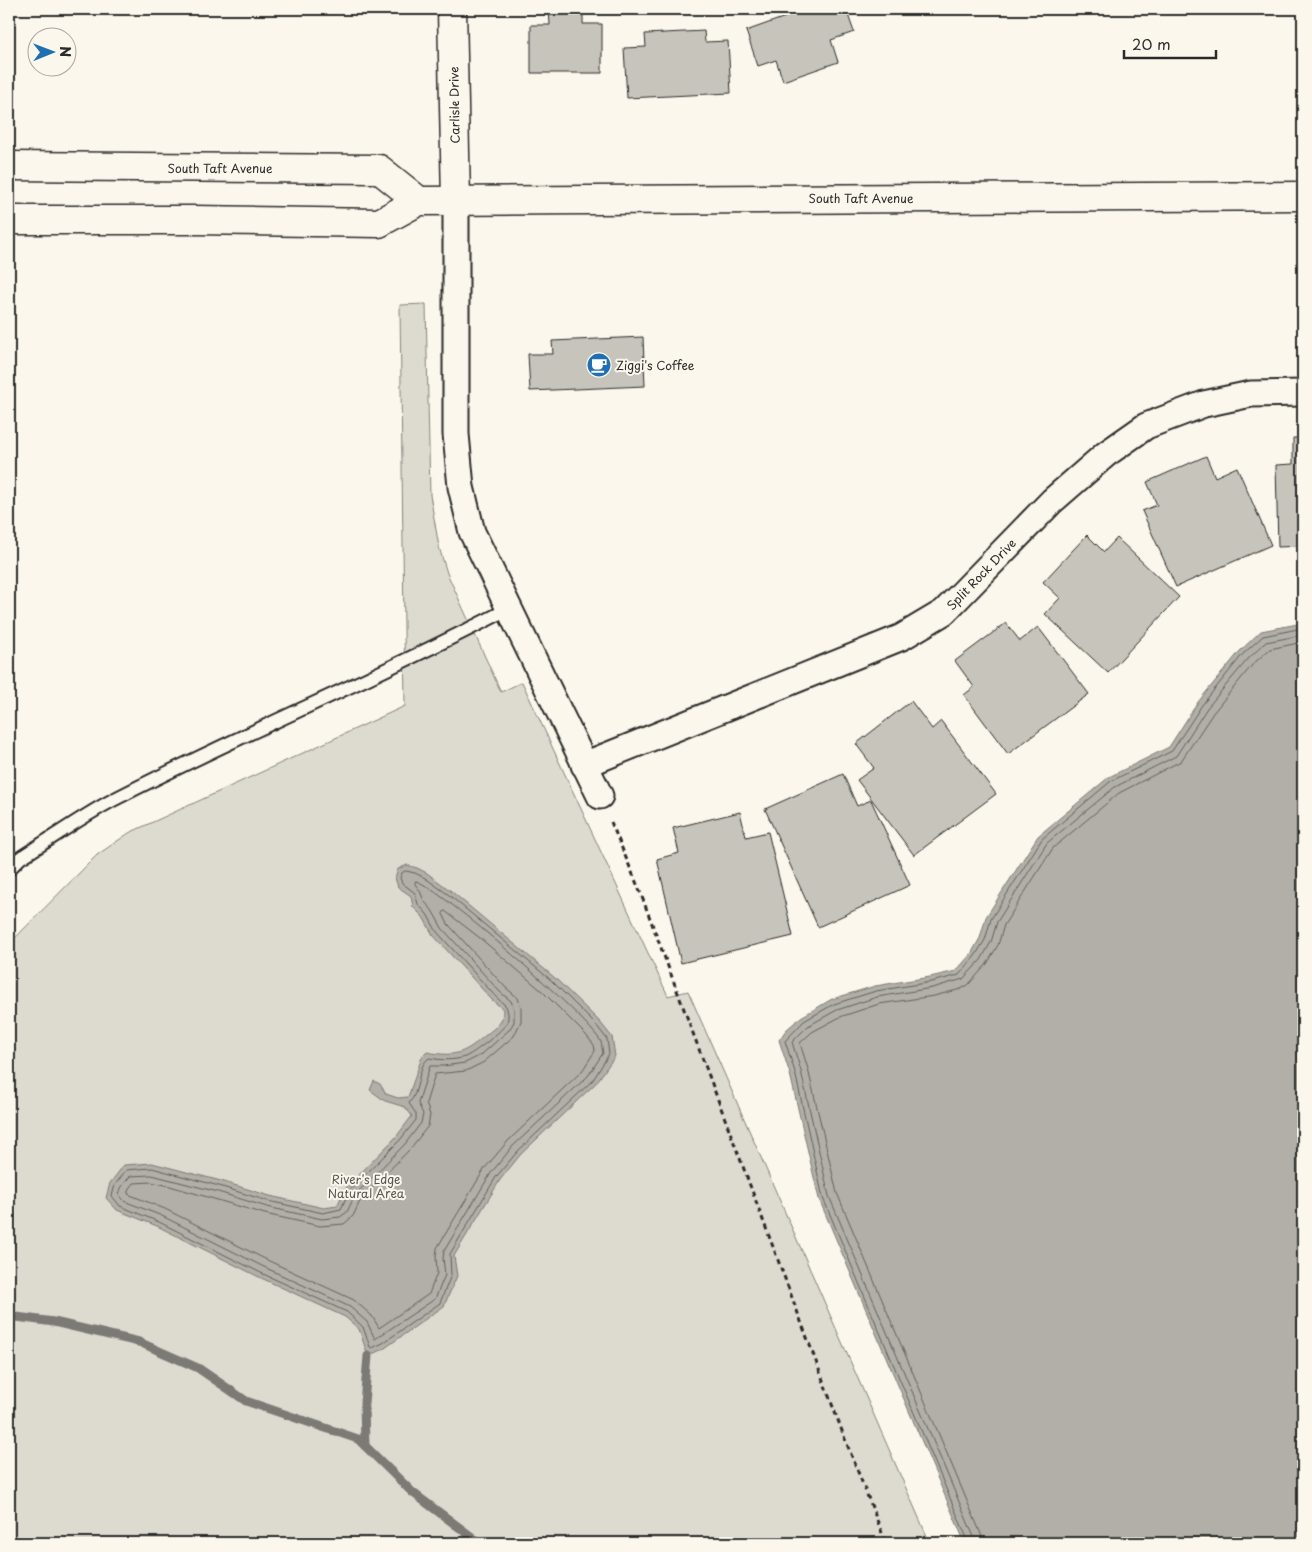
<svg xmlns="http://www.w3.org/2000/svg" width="1312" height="1552" viewBox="0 0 1312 1552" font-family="'Playpen Sans',sans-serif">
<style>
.green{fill:#dddad0;stroke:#84827e}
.water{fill:#b1afa7;stroke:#7b7a75}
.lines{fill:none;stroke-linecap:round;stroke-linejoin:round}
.shore{stroke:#61605d;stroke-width:1}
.stream{stroke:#7b7a75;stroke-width:9}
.building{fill:#c7c4bc;stroke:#2b2b2b}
.lane-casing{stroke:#2b2b2b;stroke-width:16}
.street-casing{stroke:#2b2b2b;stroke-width:29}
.secondary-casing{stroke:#2b2b2b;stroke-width:31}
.path{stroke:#2b2b2b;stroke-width:3;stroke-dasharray:5 4;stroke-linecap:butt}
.lane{stroke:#fbf7ec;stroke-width:12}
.street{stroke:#fbf7ec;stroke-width:25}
.secondary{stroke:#fbf7ec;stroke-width:28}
.labels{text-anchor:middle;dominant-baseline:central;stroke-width:4;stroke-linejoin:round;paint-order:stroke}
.street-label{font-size:12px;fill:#2b2b2b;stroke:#fbf7ec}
.poi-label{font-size:12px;fill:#2b2b2b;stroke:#fbf7ec;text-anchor:start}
.park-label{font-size:12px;fill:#585754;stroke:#fbf7ec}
</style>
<rect width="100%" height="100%" fill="#fbf7ec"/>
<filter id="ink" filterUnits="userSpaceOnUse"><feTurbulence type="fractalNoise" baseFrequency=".02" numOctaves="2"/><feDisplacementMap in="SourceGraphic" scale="10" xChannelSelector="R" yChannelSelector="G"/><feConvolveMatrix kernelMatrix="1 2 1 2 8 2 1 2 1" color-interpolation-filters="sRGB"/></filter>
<g filter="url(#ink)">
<polygon class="green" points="426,304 430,495 439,547 447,573 501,692 522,682 668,996 688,991 930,1543 9,1543 9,944 97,855 129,833 405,706 400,305"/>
<g class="water">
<polygon points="1303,623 1303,1543 965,1543 819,1199 790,1074 779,1040 786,1030 801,1017 832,999 875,986 930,977 956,971 971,954 980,938 986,917 1038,836 1109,777 1169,747 1198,702 1240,651 1261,631"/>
<path d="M407,865L417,868L427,873L451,891L555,978L600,1022L612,1037L615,1056L596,1083L521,1154L500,1180L454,1256L457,1276L444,1306L385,1348L368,1356L359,1329L345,1317L259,1277L157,1226L117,1210L106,1198L110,1183L124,1165L152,1163L221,1181L270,1196L324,1208L337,1206L345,1189L396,1137L412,1116L405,1107L385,1101L370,1090L374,1081L380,1084L386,1094L398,1098L408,1097L422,1057L427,1052C457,1058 466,1052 487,1034C498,1025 503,1024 503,1009L492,1000L433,935L423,917L413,907L411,896L398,887L395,878L398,869Z"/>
</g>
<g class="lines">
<g class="shore">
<path d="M406,871L415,873L425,878L449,895L552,981L596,1025L607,1039L609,1054L593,1080L518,1151L496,1177L450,1254L451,1275L440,1303L383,1343L372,1348L370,1347L363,1327L347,1312L261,1273L159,1222L120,1206L112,1196L115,1185L126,1170L152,1168L219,1186L268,1201L323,1213L341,1209L349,1191L400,1140L416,1120V1114L409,1103C421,1091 416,1067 429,1058C441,1060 453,1061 465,1057C473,1054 504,1030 507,1022C509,1017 508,1011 506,1006L496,997L437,932L427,914L418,904L415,893L402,883L400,878L402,873Z"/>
<path d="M416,881C438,886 590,1019 601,1042C602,1045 602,1050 603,1053L588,1076L513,1146L491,1173L444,1251L443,1258L445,1275L435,1299L375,1339L367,1322L350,1307L264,1267L162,1216L124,1201L119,1194L121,1188L130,1176L152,1175L218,1192L267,1207L322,1219L340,1217L347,1212L355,1195L405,1144L421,1123L423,1114L418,1103L430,1066H443L465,1063L481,1055L509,1030L514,1022V1009L511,1001L500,992L442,928L432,910L424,901L420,891L415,884Z"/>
<polygon points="445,911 480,938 542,991 586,1035 594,1045 595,1051 582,1071 508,1141 485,1168 437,1248 436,1256 437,1273 429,1294 379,1328 372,1316 354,1300 267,1260 165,1209 128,1194 128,1191 134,1183 151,1182 170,1186 265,1214 320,1226 344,1224 353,1216 361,1199 410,1149 428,1126 430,1115 426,1103 435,1074 466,1071 484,1062 514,1036 521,1021 521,1007 518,998 505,987 448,924 443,914"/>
<polyline points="969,1543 823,1198 795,1072 785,1041 804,1021 834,1004 876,991 931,982 959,975 975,956 985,940 991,919 1042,839 1111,781 1172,751 1202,705 1243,654 1263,636 1303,628"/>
<polyline points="975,1543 974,1537 829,1196 801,1071 792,1042 808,1026 837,1010 877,997 932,988 963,979 981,960 991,942 997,922 1047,843 1115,787 1176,756 1207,708 1248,659 1266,642 1303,635"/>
<polyline points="983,1543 981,1534 837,1193 808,1069 800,1043 812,1032 840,1017 879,1004 934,996 961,989 968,985 987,964 998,945 1004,925 1053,848 1119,793 1181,761 1213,713 1253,664 1270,649 1303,642"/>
</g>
<g class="stream">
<polyline points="9,1316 54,1322 139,1342 198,1368 246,1401 358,1439 412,1492 480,1543"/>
<polyline points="365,1446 364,1403 368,1356"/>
</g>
</g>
<g class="building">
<polygon points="549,9 583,9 583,24 602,24 602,73 531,73 531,25 550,25"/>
<polygon points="808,9 846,9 854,32 831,40 838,62 783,81 776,60 758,66 746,31"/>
<polygon points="704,31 705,42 728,41 731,93 627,98 624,48 646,47 645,34"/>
<polygon points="643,337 645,386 530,391 528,354 553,354 552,341"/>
<polygon points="1293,438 1303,438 1303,546 1278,547 1276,465 1293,464"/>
<polygon points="1206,456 1215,477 1237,467 1271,545 1176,587 1142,511 1157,505 1147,482"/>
<polygon points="1087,535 1104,552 1117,538 1179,597 1108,673 1045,614 1060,598 1043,582"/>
<polygon points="1006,623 1020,641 1038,627 1089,694 1008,754 964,695 974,687 955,661"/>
<polygon points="911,701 932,729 941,721 996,794 914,855 857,780 874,768 856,744"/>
<polygon points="843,774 857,806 871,800 910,885 818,927 765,809"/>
<polygon points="740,812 746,837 768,832 793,936 681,963 657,859 679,853 673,828"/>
</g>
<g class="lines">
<defs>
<path id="lane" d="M9,869L20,858C51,839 81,817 113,800C243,733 379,677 508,609"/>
<g id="street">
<polyline points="456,201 456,434 461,487 472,532 600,796"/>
<polyline points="584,765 902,637 944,612 1052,501 1106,454 1146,426 1204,404 1251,394 1303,393"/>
</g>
<g id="secondary">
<polyline points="452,9 456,201"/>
<polyline points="9,166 379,169 419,201"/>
<polyline points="9,220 193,220 379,223 419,201 1303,196"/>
</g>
</defs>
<use href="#lane" class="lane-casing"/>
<use href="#street" class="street-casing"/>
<use href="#secondary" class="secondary-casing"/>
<polyline class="path" points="611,822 639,889 845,1439 886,1543"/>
<use href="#lane" class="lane"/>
<use href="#street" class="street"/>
<use href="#secondary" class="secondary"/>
</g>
</g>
<defs>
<symbol id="cafe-disc" viewBox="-11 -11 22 22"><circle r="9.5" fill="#1f6fb2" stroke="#fbf7ec"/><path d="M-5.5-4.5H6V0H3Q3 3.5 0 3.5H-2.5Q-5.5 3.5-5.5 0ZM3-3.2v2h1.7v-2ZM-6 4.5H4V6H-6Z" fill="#fff"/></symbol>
</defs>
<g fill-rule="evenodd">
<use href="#cafe-disc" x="585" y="351" width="28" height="28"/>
</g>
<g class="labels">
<g class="street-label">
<text transform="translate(454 105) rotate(-91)">Carlisle Drive</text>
<text x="220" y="168">South Taft Avenue</text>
<text x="861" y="198">South Taft Avenue</text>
<text transform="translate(981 574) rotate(-46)">Split Rock Drive</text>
</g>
<g class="poi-label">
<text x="616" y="365">Ziggi's Coffee</text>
</g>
<g class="park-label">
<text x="366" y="1179">River's Edge<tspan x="366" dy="14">Natural Area</tspan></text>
</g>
</g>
<rect width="1312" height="1552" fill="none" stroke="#fbf7ec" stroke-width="30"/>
<rect x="15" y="15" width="1282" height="1522" fill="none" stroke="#2b2b2b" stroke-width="2" filter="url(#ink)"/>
<g transform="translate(52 52) rotate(89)"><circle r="24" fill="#fbf7ec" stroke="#a8a59f"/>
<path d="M0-4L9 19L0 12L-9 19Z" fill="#1f6fb2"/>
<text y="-8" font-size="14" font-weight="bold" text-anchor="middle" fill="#2b2b2b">N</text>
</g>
<path d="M1124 50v8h92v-8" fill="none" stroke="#2b2b2b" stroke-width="2.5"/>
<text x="1132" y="50" font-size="15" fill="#2b2b2b" stroke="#fbf7ec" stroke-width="4" paint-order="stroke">20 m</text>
</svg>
